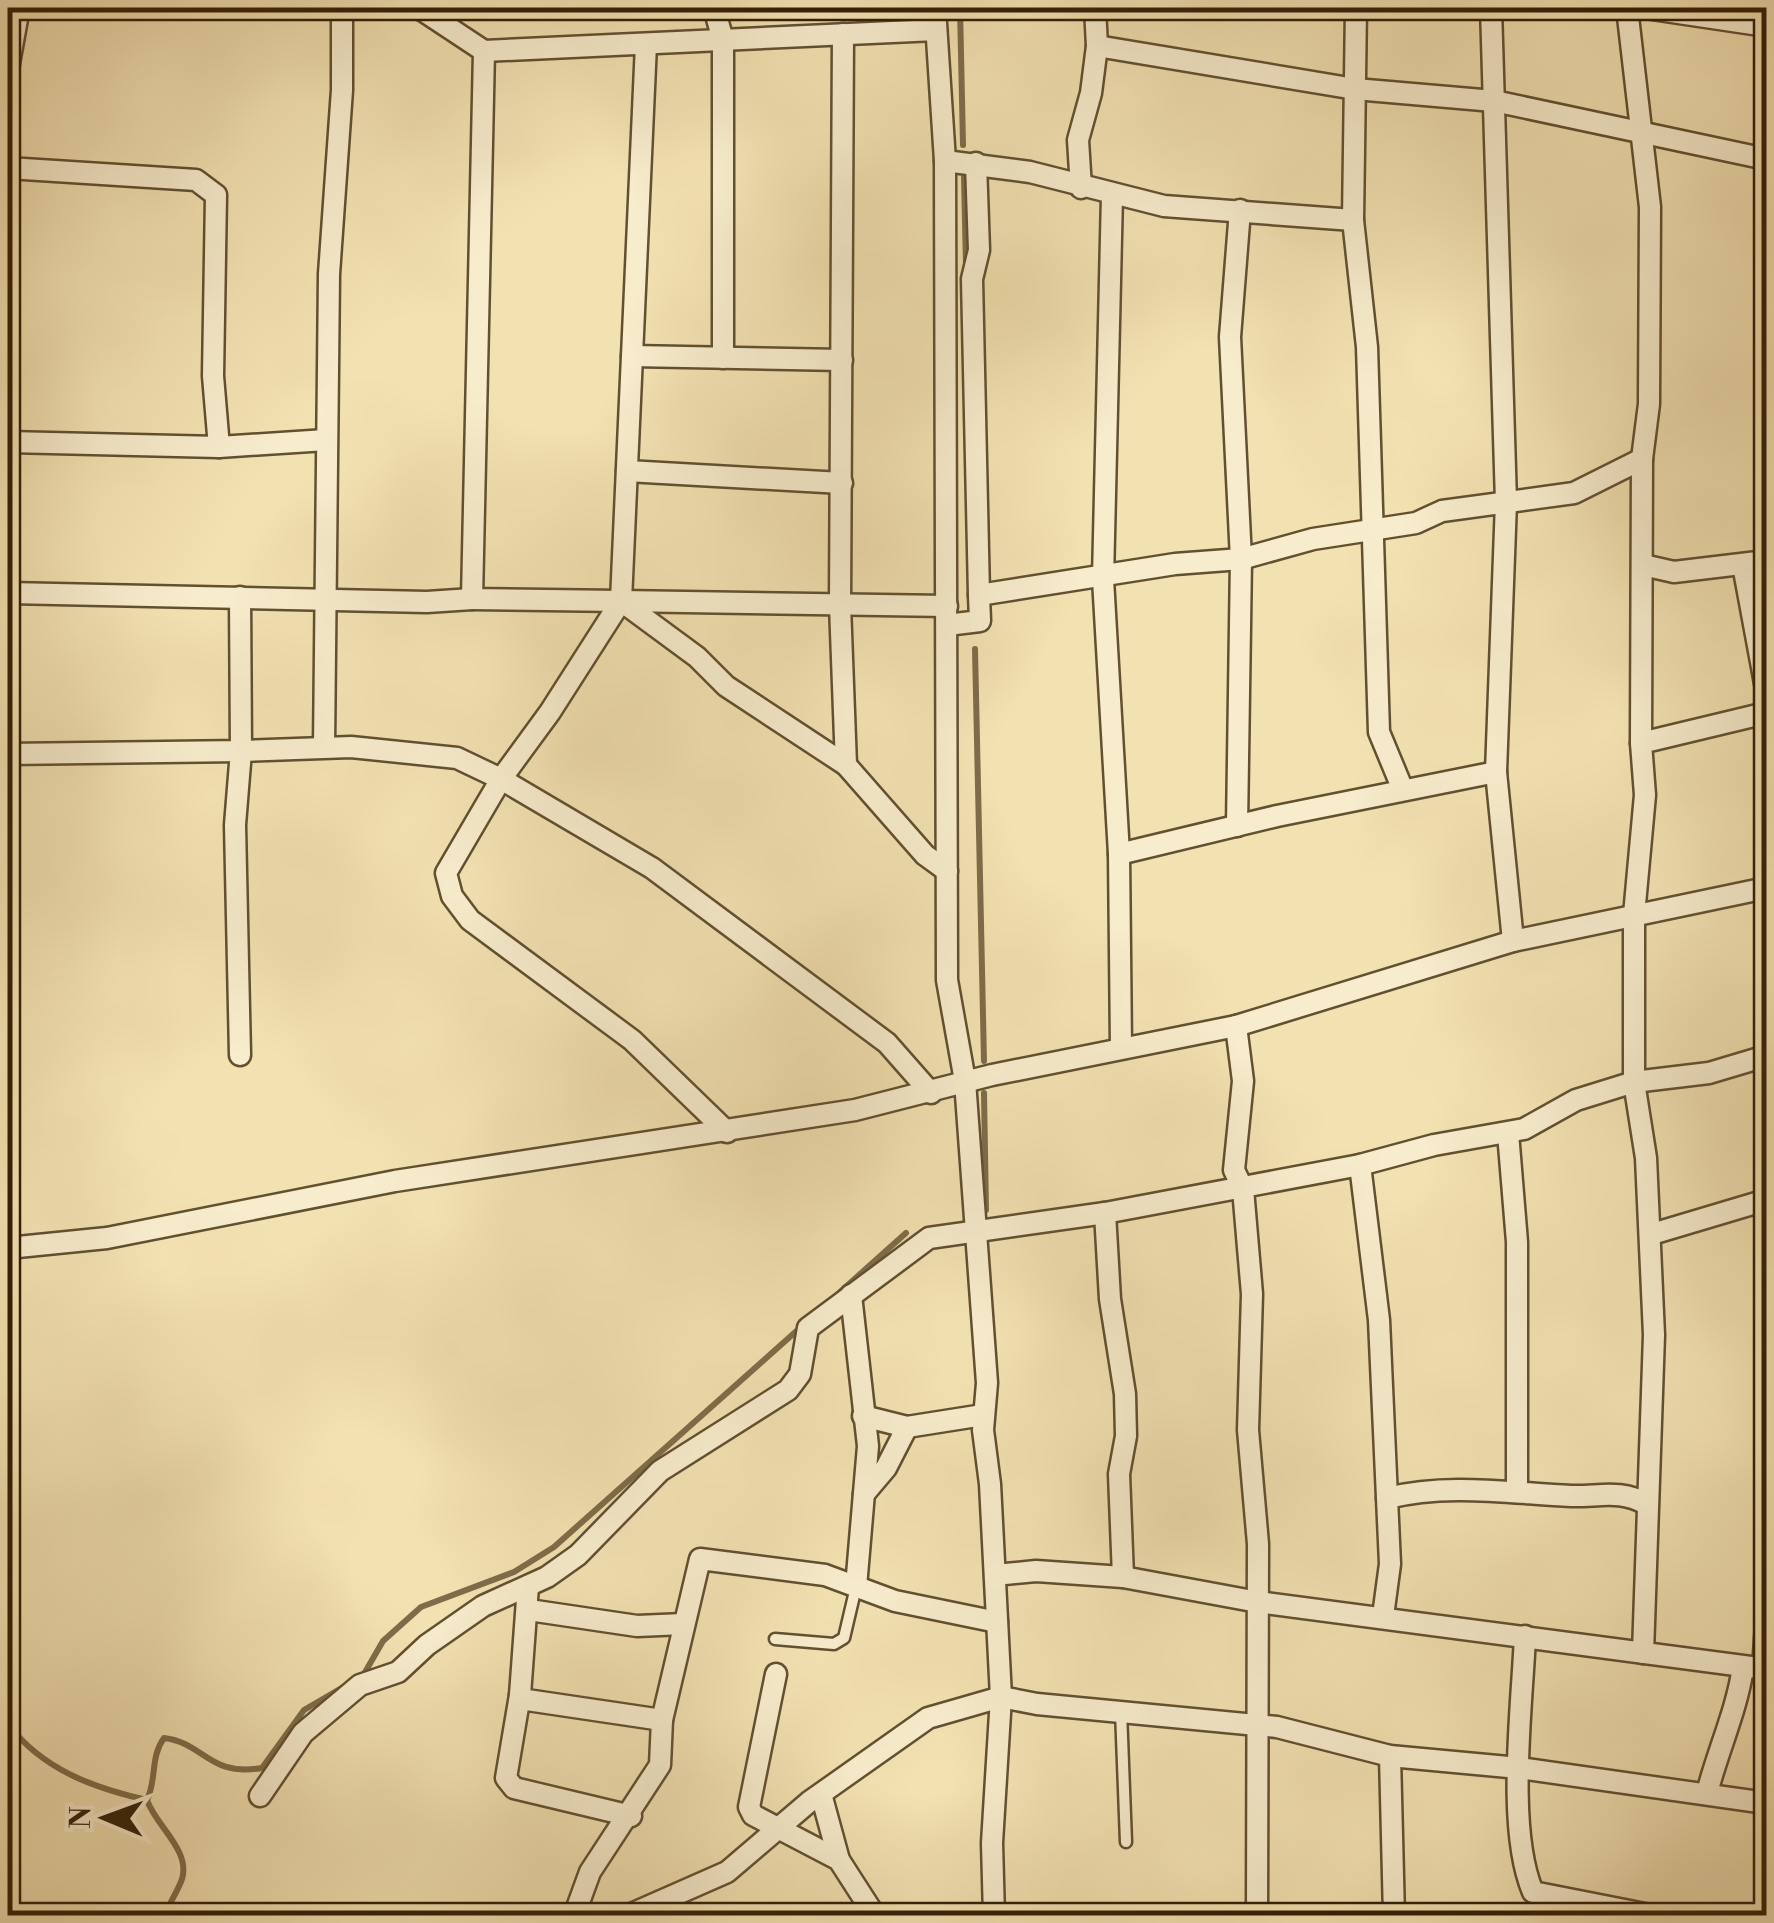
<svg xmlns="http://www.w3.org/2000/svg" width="1774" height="1923" viewBox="0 0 1774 1923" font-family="'Libre Bodoni',serif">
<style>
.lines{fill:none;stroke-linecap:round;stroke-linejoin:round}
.stream{stroke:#7e6c4a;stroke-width:6}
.lane-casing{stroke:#625031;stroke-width:15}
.street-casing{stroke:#625031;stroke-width:25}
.lane{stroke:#f7eccc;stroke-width:10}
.street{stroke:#f7eccc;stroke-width:20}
</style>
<rect width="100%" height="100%" fill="#f2e1b1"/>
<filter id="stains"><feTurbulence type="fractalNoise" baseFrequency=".002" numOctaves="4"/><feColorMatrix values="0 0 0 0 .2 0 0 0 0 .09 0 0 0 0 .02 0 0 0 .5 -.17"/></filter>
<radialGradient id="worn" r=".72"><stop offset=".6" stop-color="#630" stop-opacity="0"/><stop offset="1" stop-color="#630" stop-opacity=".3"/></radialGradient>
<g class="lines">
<g class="stream">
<polyline points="960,8 963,145"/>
<polyline points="964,177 966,266"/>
<polyline points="975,649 984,1061"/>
<polyline points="984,1093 986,1210"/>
<polyline points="840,1292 906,1233"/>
<polyline points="364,1674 383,1641 421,1607 514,1572 554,1547 801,1327"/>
<path d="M8,1724C42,1769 93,1788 147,1800"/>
<path d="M165,1916C169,1903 178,1891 182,1879C191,1850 155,1825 147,1800C157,1779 150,1757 164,1738C205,1743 208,1777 262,1768L304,1710L345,1686"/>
</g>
<defs>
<g id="lane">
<polyline points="775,1639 834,1644 844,1638 856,1587"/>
<polyline points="1121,1711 1126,1842"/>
</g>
<g id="street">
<polyline points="419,8 484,51 472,599 621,601 697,657 726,686 846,765 925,855 947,871"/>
<polyline points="714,8 723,40 723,358"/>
<polyline points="935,8 945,161 947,980 965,1081 987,1383 983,1430 990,1484 1001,1697 992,1843 994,1916"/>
<polyline points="1356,8 1353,220 1367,347 1379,732 1403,790"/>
<polyline points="1491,8 1506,502 1496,772 1513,941"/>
<polyline points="1627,8 1650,207 1649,404 1642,459 1641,743"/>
<polyline points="1645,8 1766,26"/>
<polyline points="843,34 840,605 846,765"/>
<polyline points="646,44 621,601 550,712 501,779 446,873 452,896 470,920 632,1040 727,1132"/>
<polyline points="1097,46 1355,89 1494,101 1766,159"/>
<polyline points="484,51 936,30"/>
<polyline points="8,69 19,8"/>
<polyline points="945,161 1030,172 1164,206 1353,220"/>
<polyline points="976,163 979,250 972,279 979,595"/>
<polyline points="8,168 196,180 216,195 213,376 219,447"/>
<polyline points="1081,188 1078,140 1091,93 1097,46 1095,8"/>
<polyline points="1112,195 1103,579 1119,854 1121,1048"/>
<polyline points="632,356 842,360"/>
<polyline points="8,442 219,447 326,440"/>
<polyline points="627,471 842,483"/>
<polyline points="1643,565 1674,572 1766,561"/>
<polyline points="1743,565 1766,689"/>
<polyline points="8,593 427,602 472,599"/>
<polyline points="621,601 947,606"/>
<polyline points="947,625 980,621 979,595 1175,564 1241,559 1313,539 1416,523 1442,511 1574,493 1642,459"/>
<polyline points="324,747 329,274 342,90 342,8"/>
<polyline points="8,754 241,751 240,597"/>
<polyline points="1237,826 1241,559 1230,337 1240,210"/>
<polyline points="1119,854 1277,816 1496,772"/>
<polyline points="1236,1026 1243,1081 1234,1170 1243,1189 1252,1294 1248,1430 1258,1544 1257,1916"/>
<polyline points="240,1055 235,825 241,751 351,747 457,758 501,779 652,868 887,1043 931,1093"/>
<polyline points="1508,1133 1517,1242 1517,1490"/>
<polyline points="1360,1165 1379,1320 1387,1498"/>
<polyline points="1105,1213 1110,1299 1125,1394 1126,1436 1119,1474 1123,1577"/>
<polyline points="1652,1234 1766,1200"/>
<polyline points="8,1248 107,1238 395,1181 855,1110 992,1075 1236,1026 1513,941 1766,888"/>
<polyline points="851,1295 868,1446 856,1587"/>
<polyline points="863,1416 907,1427 983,1415"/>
<polyline points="864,1494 886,1468 907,1427"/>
<polyline points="995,1575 1036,1571 1123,1577 1258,1602 1766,1669"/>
<polyline points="528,1586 520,1695 527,1700 662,1720"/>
<polyline points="529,1610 637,1626 684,1624"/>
<path d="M1383,1616L1390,1564L1387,1498C1449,1483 1508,1493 1571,1496C1598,1497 1621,1489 1646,1504"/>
<path d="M1525,1636C1522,1707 1506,1829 1533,1892L1655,1916"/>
<polyline points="1643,1653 1654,1335 1646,1158 1634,1082 1634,915 1645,795 1641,743 1766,713"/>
<polyline points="1763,1668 1766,1625"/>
<polyline points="776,1674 749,1807 753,1815 839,1860 875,1916"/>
<polyline points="520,1695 506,1778 514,1788 631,1816"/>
<polyline points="1390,1756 1394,1916"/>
<path d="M1707,1793C1718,1750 1737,1710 1743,1667"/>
<polyline points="821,1794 839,1860"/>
<polyline points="260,1796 303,1733 360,1685 398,1672 427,1645 483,1606 547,1577 578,1555 660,1471 788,1390 800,1374 808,1328 929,1238 1105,1213 1360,1165 1434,1145 1524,1129 1576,1100 1634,1082 1709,1073 1766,1056"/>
<polyline points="574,1916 590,1872 660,1765 662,1720 700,1559 825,1575 895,1601 997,1622"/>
<polyline points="627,1916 727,1872 809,1802 928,1718 1001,1697 1037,1704 1277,1727 1390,1756 1519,1768 1766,1803"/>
</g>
</defs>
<use href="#lane" class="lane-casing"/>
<use href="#street" class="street-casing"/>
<use href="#lane" class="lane"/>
<use href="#street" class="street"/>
</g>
<rect width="1774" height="1923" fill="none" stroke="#f2e1b1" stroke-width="40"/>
<rect x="10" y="10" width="1754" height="1903" fill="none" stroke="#321f06" stroke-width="5"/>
<rect x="20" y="20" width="1734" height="1883" fill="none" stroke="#321f06" stroke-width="2.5"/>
<g transform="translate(105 1818) rotate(271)" stroke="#f7eccc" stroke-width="8" paint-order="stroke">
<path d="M0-8L18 38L0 25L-18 38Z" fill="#321f06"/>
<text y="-15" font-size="28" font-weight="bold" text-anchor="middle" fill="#321f06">N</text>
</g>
<rect width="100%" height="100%" filter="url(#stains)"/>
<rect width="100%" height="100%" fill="url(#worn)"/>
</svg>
